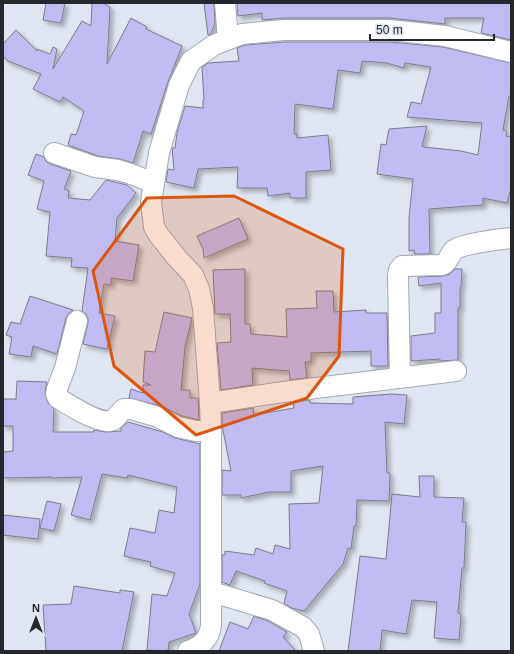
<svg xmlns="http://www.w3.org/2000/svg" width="514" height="654" viewBox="0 0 514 654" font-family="Arial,sans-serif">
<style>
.building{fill:#c0bcf3;stroke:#7d7c87;filter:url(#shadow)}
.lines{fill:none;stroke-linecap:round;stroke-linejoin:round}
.minor-casing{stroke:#a3aab4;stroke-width:22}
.minor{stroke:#fff;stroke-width:20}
.marked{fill:#de560e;fill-opacity:0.2;stroke:#de560e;stroke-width:3;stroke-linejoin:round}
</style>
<defs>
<filter id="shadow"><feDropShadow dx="3.5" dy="3.5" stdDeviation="2" flood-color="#0004"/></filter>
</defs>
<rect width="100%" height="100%" fill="#dfe6f1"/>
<g class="building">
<polygon points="46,3 65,3 61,23 43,20"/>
<polygon points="92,3 103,3 110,7 107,64 131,18 147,27 146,29 182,46 168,82 151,134 143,131 133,163 120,159 98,156 68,145 71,134 76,135 84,111 63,97 60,102 33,89 41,74 8,61 3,56 3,44 16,30 37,51 37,49 50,54 53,47 57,49 53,69 82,21 91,26"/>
<polygon points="204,3 214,3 215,23 211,34 208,35"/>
<polygon points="237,3 511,3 511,40 481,33 484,18 445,18 445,24 390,18 283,18 262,20 262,13 238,16"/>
<polygon points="284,42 389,42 443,47 511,63 511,96 509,96 503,130 507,131 506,136 511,137 511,188 507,203 483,198 483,205 429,209 430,254 415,254 414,250 409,251 409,218 413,179 377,174 381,144 386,145 389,129 427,126 422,146 424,147 461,151 478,155 482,123 407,117 411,102 421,104 431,67 405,63 404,68 387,63 362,61 360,73 338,70 333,109 295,104 294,134 297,134 297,138 328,135 331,170 306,172 306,198 290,198 290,193 268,196 267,188 237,188 238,167 198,169 194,188 166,182 168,169 174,170 172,148 175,148 177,133 185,106 203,108 203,100 204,100 202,67 208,63 239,61 237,48 245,45"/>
<polygon points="36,154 44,157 46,161 50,164 71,171 64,189 69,191 68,198 90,200 106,180 127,185 136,193 117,218 115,241 139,245 133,281 111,278 111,285 104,284 99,313 115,316 107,349 83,344 88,323 88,318 85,313 82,311 88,268 71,267 72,258 46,256 50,212 37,209 44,181 28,175"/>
<polygon points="239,218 248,239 204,258 203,249 197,236"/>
<polygon points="245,269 245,324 250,324 251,334 287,337 286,309 317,308 316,291 333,291 334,312 366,310 366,313 387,313 388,366 371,366 371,351 311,353 311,362 305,362 307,378 290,380 289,371 252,368 253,385 221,390 217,343 231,342 230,314 215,314 213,270"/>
<polygon points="455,269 462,269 461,287 460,287 460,308 458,308 458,360 440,361 440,359 411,361 411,336 435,333 435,313 441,313 441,283 419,286 418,277 443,276 450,274"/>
<polygon points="30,296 73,310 69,313 66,318 57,354 33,346 31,357 9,354 12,337 6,335 11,322 20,324"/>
<polygon points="164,312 192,318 185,347 181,390 190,390 190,398 198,398 199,420 182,416 161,406 129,398 131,389 143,393 143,385 151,385 143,382 145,351 155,352"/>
<polygon points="17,381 47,382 45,392 48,403 54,409 53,432 93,432 94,430 106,432 121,431 121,428 128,422 163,432 175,438 200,444 200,584 189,614 196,633 169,642 168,651 147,650 152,594 167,596 175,573 150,566 151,562 124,556 130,528 155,533 159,510 174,513 177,487 128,475 127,478 102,474 90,520 71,515 82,477 52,478 52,477 3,478 3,452 13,451 13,426 3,426 3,399 16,399"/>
<polygon points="391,394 407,395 404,424 385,422 387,473 390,473 389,501 357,500 356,526 354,526 351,549 348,548 343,564 304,611 292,608 284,603 287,591 264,583 265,581 236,571 230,585 222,582 222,555 225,555 225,551 254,555 256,548 273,554 275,545 290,549 289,504 319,503 323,466 291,471 291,492 269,492 241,498 241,495 222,495 222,470 231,471 222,425 222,413 253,408 254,415 294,408 293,402 310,400 310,403 353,404 353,397"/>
<polygon points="419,476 434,476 434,497 464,498 462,522 466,522 464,568 462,568 458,613 461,614 459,640 434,638 437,602 412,600 406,634 382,630 380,651 348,651 360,556 386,559 392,494 420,497"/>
<polygon points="47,501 61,504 54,531 40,528"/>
<polygon points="3,515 40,519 38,539 3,535"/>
<polygon points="74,586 120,593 120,590 134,592 122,651 46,651 43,605 71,604"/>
<polygon points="254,616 268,621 287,632 283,637 296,651 219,651 230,622 248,629"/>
</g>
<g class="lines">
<defs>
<g id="minor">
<polyline points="225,3 228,39"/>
<polyline points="54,153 95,167 118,170 131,174 154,183"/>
<path d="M77,321L65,368L57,389L56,394L58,398C68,404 101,426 113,420C117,418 120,411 124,409H131L158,417L178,427L196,431H211"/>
<path d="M400,377L398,276L399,270L402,266L442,265C449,262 449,255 454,250C462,244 500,239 511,238"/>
<polyline points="210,403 283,392 456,371"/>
<polyline points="212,592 272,610 303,627 309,634 314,651"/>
<path d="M188,651C201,647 210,638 211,625V431L210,403L203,308L199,289L193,275L177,258L158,234L154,227L151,202L159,153L179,85L191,61L214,45L242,34L283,30H390L445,36L511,52"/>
</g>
</defs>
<use href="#minor" class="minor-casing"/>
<use href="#minor" class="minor"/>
</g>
<path class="marked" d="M234,196L343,249L339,356L307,398L196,435L114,366L93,271L147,198Z"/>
<rect width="514" height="654" fill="none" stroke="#24272b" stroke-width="8"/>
<g transform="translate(36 618)" stroke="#dfe6f1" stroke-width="3" paint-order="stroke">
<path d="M0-3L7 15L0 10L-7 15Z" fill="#24272b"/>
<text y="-6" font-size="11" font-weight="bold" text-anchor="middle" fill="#24272b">N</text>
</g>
<path d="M370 34v6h124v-6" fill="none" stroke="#24272b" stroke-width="2"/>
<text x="376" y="34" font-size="12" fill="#24272b" stroke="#dfe6f1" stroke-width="3" paint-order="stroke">50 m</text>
</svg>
